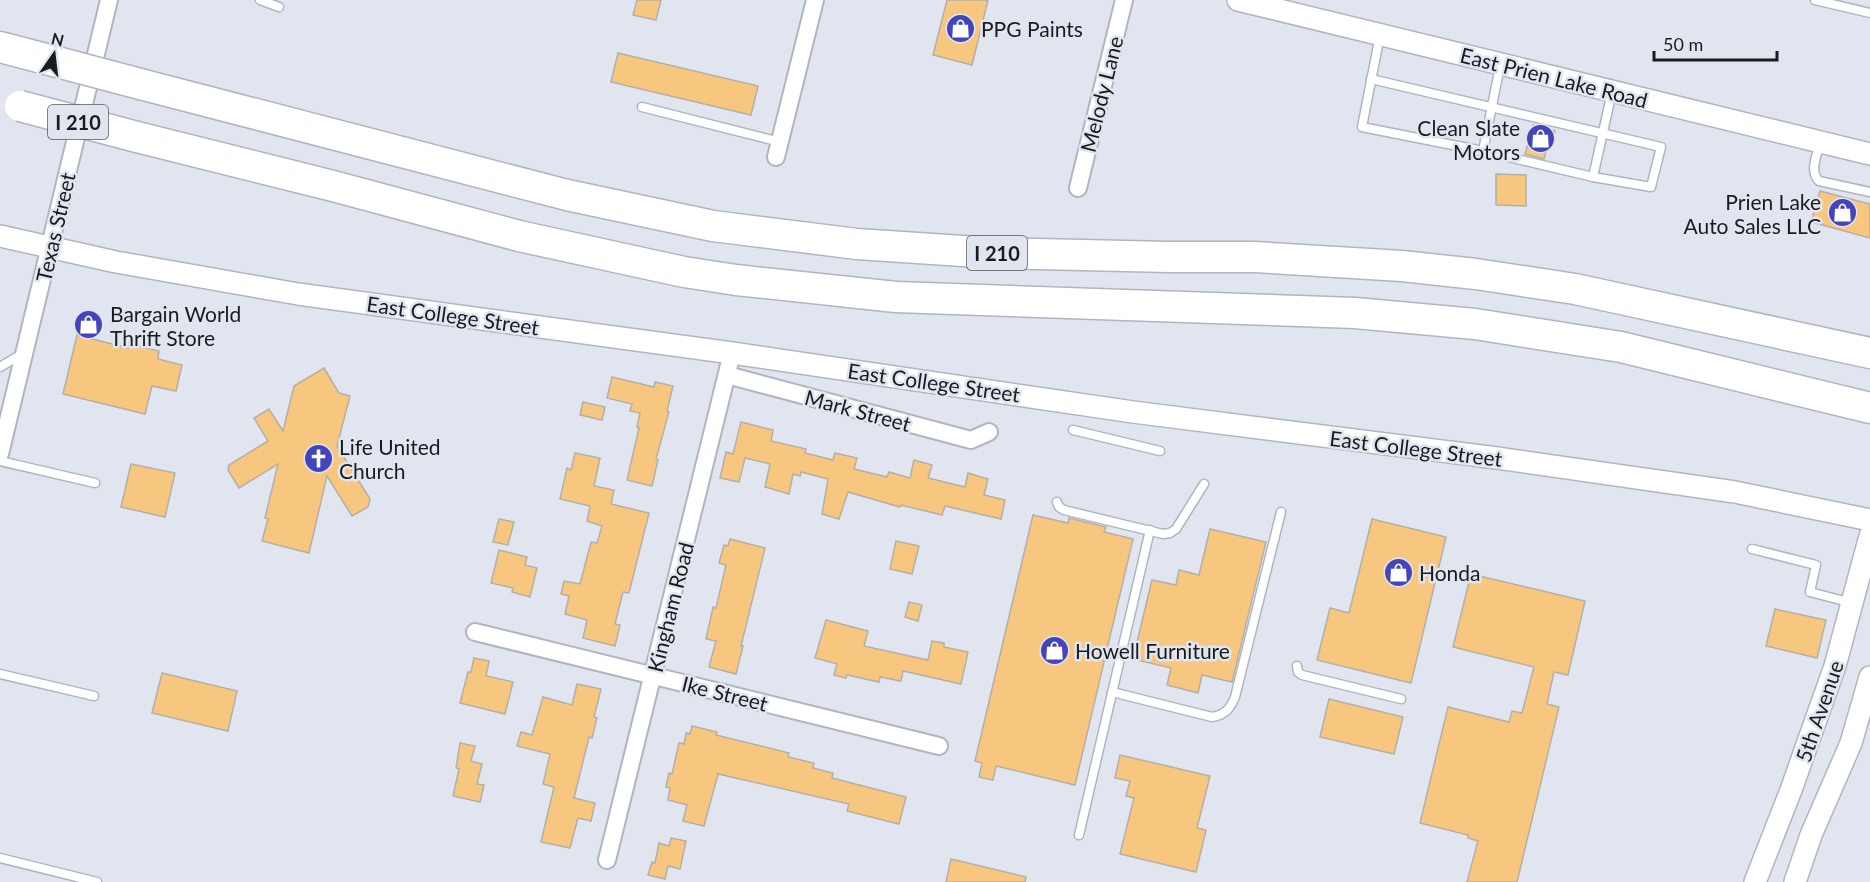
<svg xmlns="http://www.w3.org/2000/svg" width="1870" height="882" viewBox="0 0 1870 882" font-family="Lato,sans-serif">
<style>
.building{fill:#f8c77f;stroke:#b5afa6;stroke-width:1.5}
.lines{fill:none;stroke-linecap:round;stroke-linejoin:round}
.service-casing{stroke:#b1b5bf;stroke-width:11}
.minor-casing{stroke:#b1b5bf;stroke-width:20}
.tertiary-casing{stroke:#b1b5bf;stroke-width:24}
.motorway-casing{stroke:#b1b5bf;stroke-width:33}
.service{stroke:#fff;stroke-width:8}
.minor{stroke:#fff;stroke-width:16}
.tertiary{stroke:#fff;stroke-width:21}
.motorway{stroke:#fff;stroke-width:30}
.motorway-bridge-casing{stroke:#b1b5bf;stroke-width:33;stroke-linecap:butt}
.motorway-bridge{stroke:#fff;stroke-width:30}
.labels{text-anchor:middle;dominant-baseline:central;stroke-width:5;stroke-linejoin:round;paint-order:stroke}
.shield{fill:#e1e5ef;stroke:#55585d;stroke-width:1.5}
.shield-label{font-size:20px;font-weight:bold;fill:#191b1e}
.poi-label{font-size:21px;fill:#191b1e;stroke:#e1e5ef;text-anchor:start}
.street-label{font-size:21px;fill:#191b1e;stroke:#e1e5ef}
</style>
<rect width="100%" height="100%" fill="#e1e5ef"/>
<g class="building">
<polygon points="637,0 661,0 656,20 633,15"/>
<polygon points="947,0 988,0 972,65 933,55"/>
<polygon points="618,53 758,86 751,115 611,82"/>
<polygon points="1533,125 1555,131 1551,148 1547,147 1544,159 1525,154"/>
<polygon points="1496,174 1526,175 1526,206 1496,205"/>
<polygon points="1820,191 1870,204 1870,238 1811,222"/>
<polygon points="77,335 128,348 129,344 159,351 158,359 182,365 176,391 152,386 145,414 63,394"/>
<polygon points="324,368 339,393 350,396 337,446 370,499 368,507 352,516 327,476 309,553 262,541 268,519 265,518 278,464 239,488 228,470 229,465 268,441 254,418 269,409 283,431 294,386"/>
<polygon points="612,377 654,387 655,382 673,386 667,411 669,412 656,459 658,460 652,486 627,480 639,428 637,427 640,413 630,411 632,404 607,398"/>
<polygon points="583,402 605,407 602,420 580,415"/>
<polygon points="741,422 773,430 771,441 806,449 805,453 833,460 835,453 857,458 854,469 887,477 889,472 910,478 914,460 932,465 928,478 965,487 968,473 988,479 984,495 1005,500 1001,519 945,506 942,515 901,505 900,507 848,492 839,519 822,514 828,479 801,472 800,476 793,474 789,494 765,487 770,464 745,458 739,482 720,478 726,452 733,454"/>
<polygon points="575,453 600,458 594,486 614,490 611,504 649,513 629,593 623,592 615,624 620,625 615,646 583,638 587,620 565,614 569,596 561,594 564,581 580,584 591,542 597,543 602,526 587,521 590,506 560,499 567,468 571,470"/>
<polygon points="131,464 175,473 165,517 121,507"/>
<polygon points="1033,515 1068,523 1069,518 1106,527 1104,532 1133,539 1075,785 996,766 993,780 979,777 982,763 975,761"/>
<polygon points="499,519 514,522 508,545 493,542"/>
<polygon points="1372,519 1446,537 1411,683 1317,660 1330,608 1349,613"/>
<polygon points="1210,529 1266,542 1232,682 1202,675 1198,693 1167,685 1171,668 1133,659 1152,580 1176,585 1179,570 1199,575"/>
<polygon points="730,539 765,548 741,646 743,646 736,674 709,667 716,641 706,639 713,607 716,608 726,565 719,563 724,545 728,546"/>
<polygon points="896,541 919,546 912,574 890,569"/>
<polygon points="499,550 527,557 525,565 537,568 530,597 512,592 513,588 491,583"/>
<polygon points="1471,574 1585,601 1568,675 1554,672 1547,704 1559,707 1517,882 1467,882 1478,841 1468,838 1468,835 1420,823 1448,707 1509,722 1512,711 1522,713 1534,667 1453,647"/>
<polygon points="909,602 922,605 918,621 905,617"/>
<polygon points="1775,609 1826,620 1817,658 1766,646"/>
<polygon points="826,620 868,631 864,646 928,660 932,641 944,643 944,647 968,652 961,684 903,671 901,681 880,677 879,682 847,675 846,678 834,675 837,664 815,658"/>
<polygon points="474,658 489,661 486,676 513,682 505,714 460,703 468,672 471,672"/>
<polygon points="162,673 237,691 228,731 152,713"/>
<polygon points="577,684 601,689 594,717 597,718 592,738 589,737 574,798 595,803 591,821 578,818 570,848 541,842 554,787 543,784 550,754 517,746 521,732 532,735 543,697 572,705"/>
<polygon points="1329,699 1403,717 1394,754 1320,737"/>
<polygon points="692,726 717,732 716,735 789,753 788,757 814,763 813,768 833,773 832,778 906,797 899,824 847,811 849,804 718,774 704,826 683,821 687,805 668,800 670,788 666,787 669,773 672,774 679,743 684,744 686,733 690,734"/>
<polygon points="460,743 475,746 471,761 482,764 477,784 484,785 480,802 453,796 459,769 456,768"/>
<polygon points="1120,755 1210,776 1197,828 1206,830 1196,872 1120,854 1134,798 1126,796 1130,781 1115,778"/>
<polygon points="671,838 686,841 680,869 668,866 665,879 648,875 652,862 655,863 659,843 669,846"/>
<polygon points="951,859 1026,877 1025,882 946,882"/>
</g>
<g class="lines">
<defs>
<g id="service">
<polyline points="260,0 279,7"/>
<polyline points="1815,0 1870,13"/>
<polyline points="1380,35 1362,127 1483,151 1500,66"/>
<polyline points="1371,79 1661,147 1651,187 1593,177"/>
<polyline points="642,107 780,142"/>
<path d="M1820,143C1817,155 1809,171 1819,181L1870,192"/>
<polyline points="1483,151 1593,177 1612,92"/>
<polyline points="0,367 22,354"/>
<polyline points="1073,430 1160,451"/>
<polyline points="0,461 95,483"/>
<polyline points="1057,502 1059,507 1064,510 1163,534 1170,533 1176,529 1204,484"/>
<polyline points="1752,549 1816,565 1810,592 1852,603"/>
<polyline points="1297,666 1298,672 1302,675 1401,699"/>
<polyline points="0,674 94,696"/>
<path d="M1112,692L1212,717C1225,715 1230,709 1235,697L1281,512"/>
<polyline points="1079,835 1150,530"/>
<polyline points="0,858 97,882"/>
</g>
<g id="minor">
<polyline points="776,157 815,0"/>
<polyline points="1078,188 1124,0"/>
<polyline points="727,375 971,440 989,432"/>
<polyline points="0,454 109,0"/>
<polyline points="475,632 939,746"/>
<polyline points="607,860 732,353"/>
</g>
<g id="tertiary">
<polyline points="1238,0 1870,154"/>
<polyline points="0,236 116,262 298,294 732,353 1133,412 1497,458 1735,492 1870,520"/>
<polyline points="1755,882 1791,790 1835,666 1870,536"/>
<polyline points="1795,882 1811,835 1851,743 1870,677"/>
</g>
<g id="motorway">
<polyline points="0,47 42,58"/>
<polyline points="144,85 567,195 713,226 857,244 993,253 1169,257 1255,257 1402,266 1476,274 1575,289 1870,353"/>
<polyline points="137,137 333,186 519,236 684,272 736,280 896,297 1355,313 1475,324 1621,347 1870,408"/>
</g>
</defs>
<use href="#service" class="service-casing"/>
<use href="#minor" class="minor-casing"/>
<use href="#tertiary" class="tertiary-casing"/>
<use href="#motorway" class="motorway-casing"/>
<use href="#service" class="service"/>
<use href="#minor" class="minor"/>
<use href="#tertiary" class="tertiary"/>
<use href="#motorway" class="motorway"/>
<defs>
<g id="motorway-bridge">
<polyline points="42,58 144,85"/>
<polyline points="20,106 137,137"/>
</g>
</defs>
<use href="#motorway-bridge" class="motorway-bridge-casing"/>
<use href="#motorway-bridge" class="motorway-bridge"/>
</g>
<defs>
<symbol id="shop-disc" viewBox="-11 -11 22 22"><circle r="9.5" fill="#4445ba" stroke="#e1e5ef"/><path d="M-5-2.5h2.3a2.7 3.5 0 0 1 5.4 0H5L5.5 6h-11ZM-1.5-2.5h3a1.5 2.3 0 0 0-3 0Z" fill="#fff"/></symbol>
<symbol id="church-disc" viewBox="-11 -11 22 22"><circle r="9.5" fill="#4445ba" stroke="#e1e5ef"/><path d="M-1.2-6h2.4v3.5h3.3v2.4h-3.3V6h-2.4V-.1h-3.3v-2.4h3.3Z" fill="#fff"/></symbol>
</defs>
<g fill-rule="evenodd">
<use href="#shop-disc" x="944" y="12" width="33" height="33"/>
<use href="#shop-disc" x="1524" y="122" width="33" height="33"/>
<use href="#shop-disc" x="1826" y="196" width="33" height="33"/>
<use href="#shop-disc" x="72" y="308" width="33" height="33"/>
<use href="#church-disc" x="302" y="442" width="33" height="33"/>
<use href="#shop-disc" x="1382" y="556" width="33" height="33"/>
<use href="#shop-disc" x="1038" y="634" width="33" height="33"/>
</g>
<g class="labels">
<g class="shield">
<rect x="48" y="105" width="60" height="34" rx="4.5"/>
<rect x="967" y="236" width="60" height="34" rx="4.5"/>
</g>
<g class="shield-label">
<text x="78" y="122">I 210</text>
<text x="997" y="253">I 210</text>
</g>
<g class="poi-label">
<text x="981" y="28">PPG Paints</text>
<text x="1520" y="127" text-anchor="end">Clean Slate<tspan x="1520" dy="24">Motors</tspan></text>
<text x="1821" y="201" text-anchor="end">Prien Lake<tspan x="1821" dy="24">Auto Sales LLC</tspan></text>
<text x="110" y="313">Bargain World<tspan x="110" dy="24">Thrift Store</tspan></text>
<text x="339" y="446">Life United<tspan x="339" dy="24">Church</tspan></text>
<text x="1419" y="572">Honda</text>
<text x="1075" y="650">Howell Furniture</text>
</g>
<g class="street-label">
<text transform="translate(1554 77) rotate(14)">East Prien Lake Road</text>
<text transform="translate(1101 94) rotate(-76)">Melody Lane</text>
<text transform="translate(55 227) rotate(-77)">Texas Street</text>
<text transform="translate(453 315) rotate(8)">East College Street</text>
<text transform="translate(934 382) rotate(8)">East College Street</text>
<text transform="translate(858 410) rotate(15)">Mark Street</text>
<text transform="translate(1416 448) rotate(7)">East College Street</text>
<text transform="translate(670 607) rotate(-76)">Kingham Road</text>
<text transform="translate(725 693) rotate(14)">Ike Street</text>
<text transform="translate(1819 711) rotate(-71)">5th Avenue</text>
</g>
</g>
<g transform="translate(54 54) rotate(14)" stroke="#e1e5ef" stroke-width="4.5" paint-order="stroke">
<path d="M0-4.5L10 22L0 15L-10 22Z" fill="#191b1e"/>
<text y="-9" font-size="16" font-weight="bold" text-anchor="middle" fill="#191b1e">N</text>
</g>
<path d="M1654 51v9h123v-9" fill="none" stroke="#191b1e" stroke-width="3"/>
<text x="1663" y="51" font-size="18" fill="#191b1e" stroke="#e1e5ef" stroke-width="4.5" paint-order="stroke">50 m</text>
</svg>
